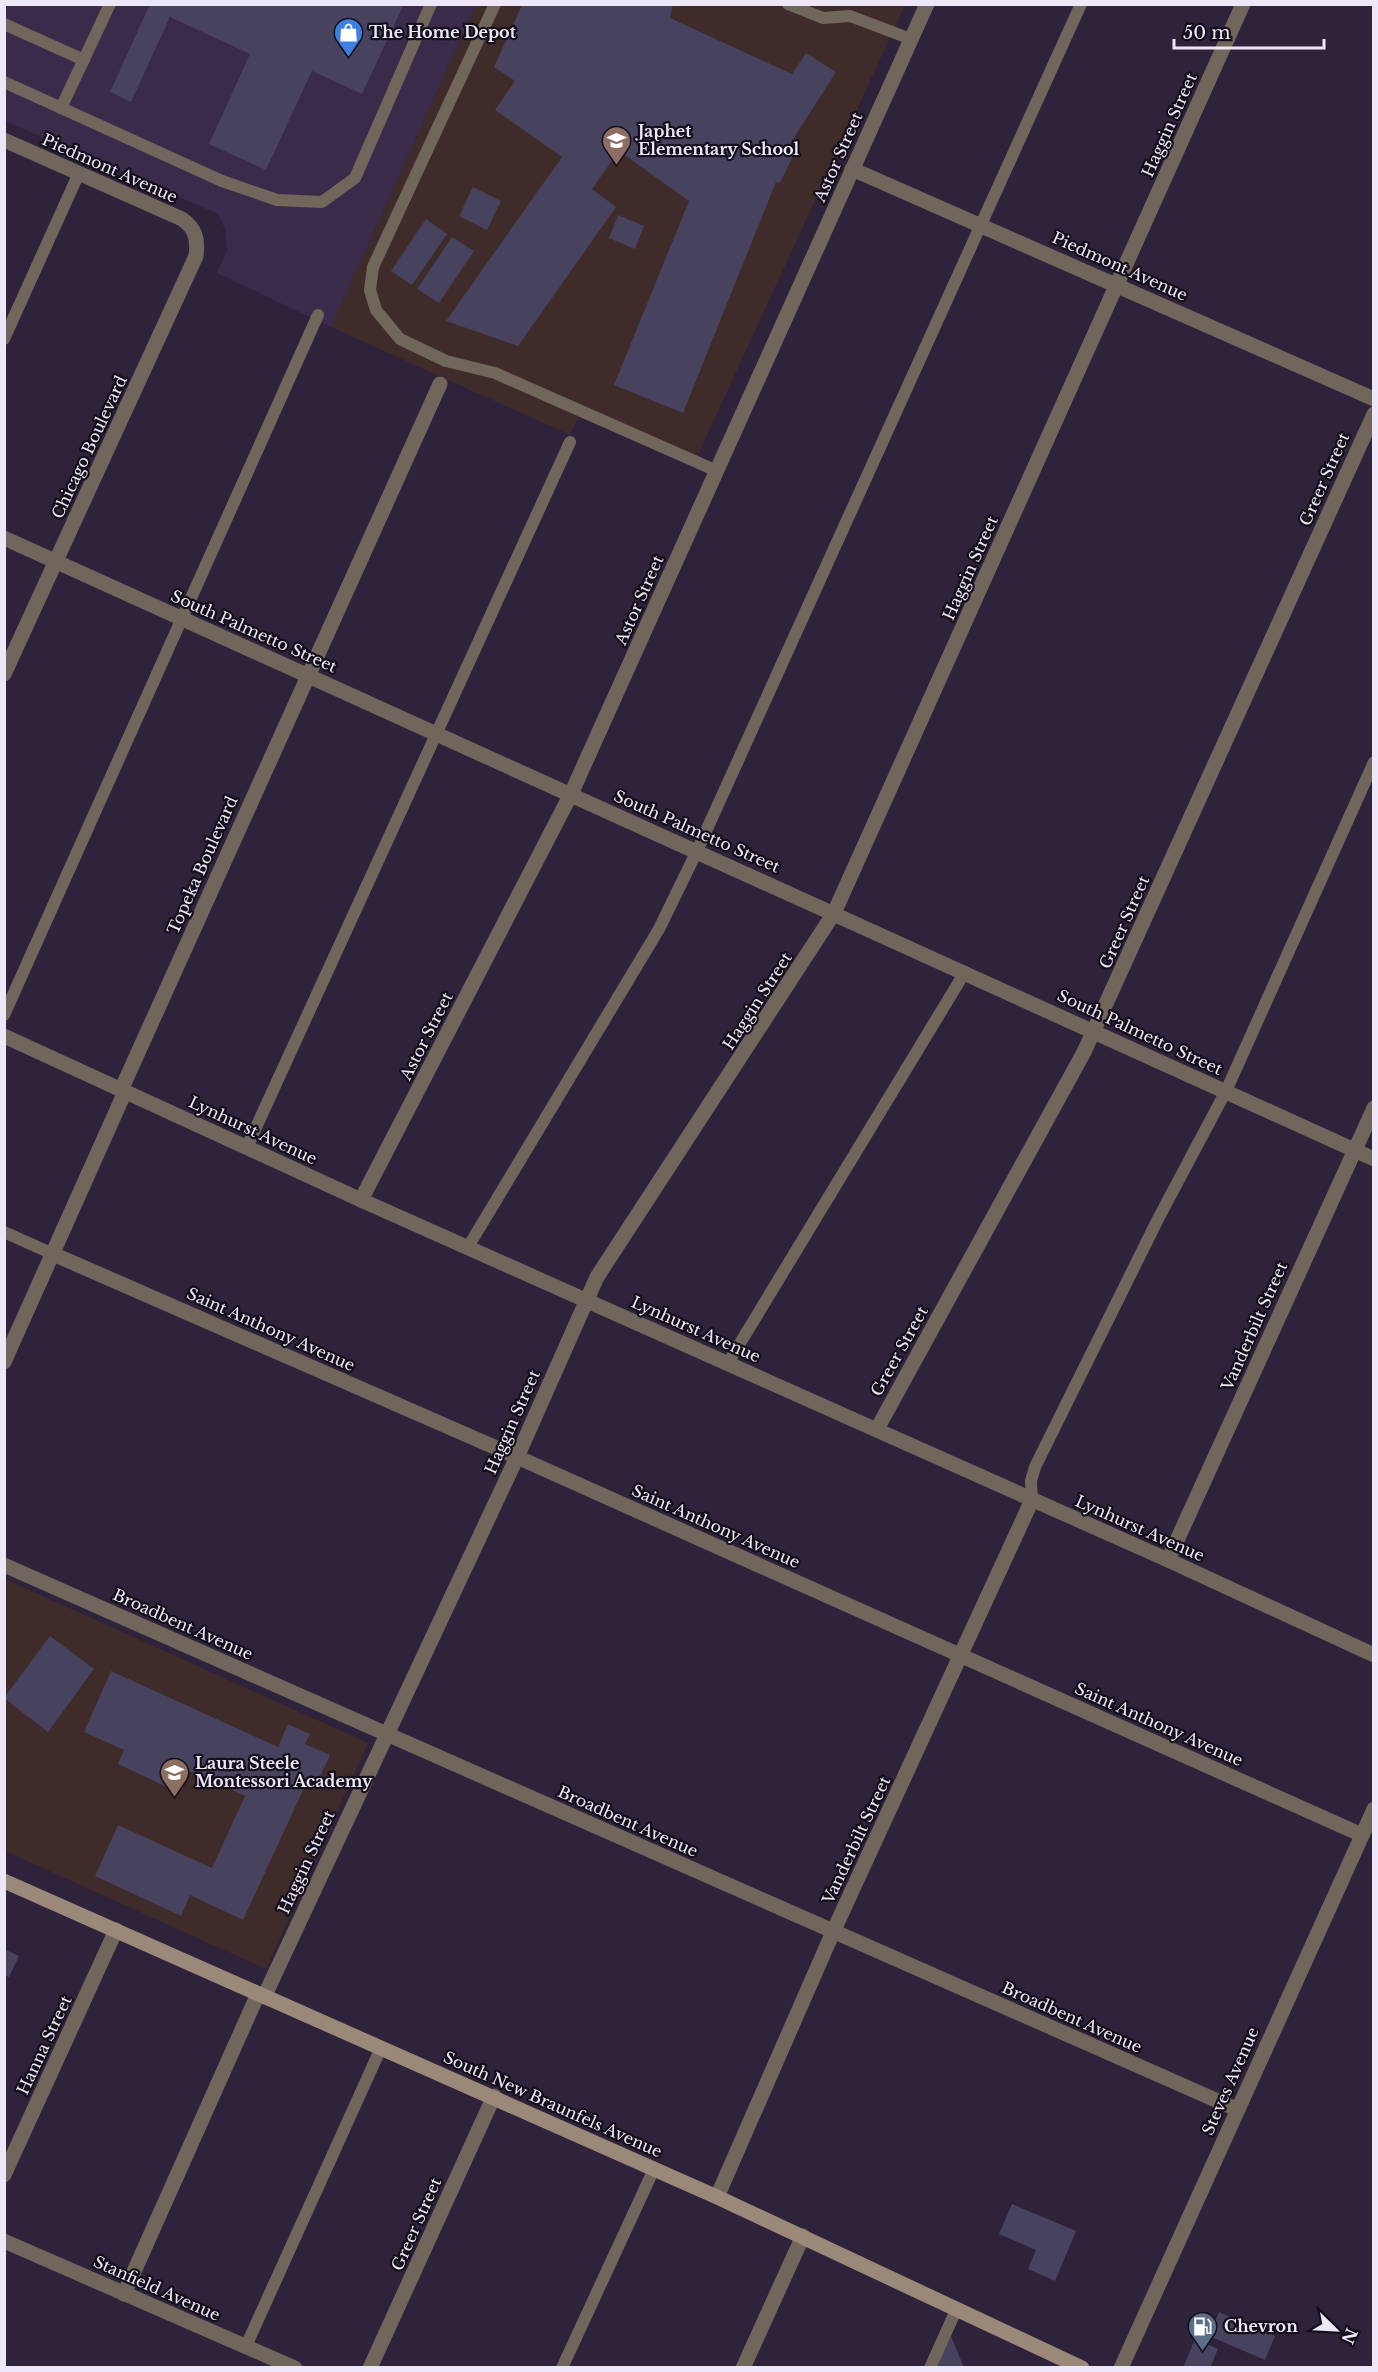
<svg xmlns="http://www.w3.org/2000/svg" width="1378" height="2372" viewBox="0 0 1378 2372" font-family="'Libre Baskerville',serif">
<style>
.built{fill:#3a2b4a}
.education{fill:#3f2b29}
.building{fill:#47425e}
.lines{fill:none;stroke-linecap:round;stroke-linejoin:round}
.service{stroke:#71665c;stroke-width:12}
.minor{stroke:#71665c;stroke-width:15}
.tertiary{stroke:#71665c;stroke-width:15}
.secondary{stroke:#9a8878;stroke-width:15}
.labels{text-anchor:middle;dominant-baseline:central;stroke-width:4.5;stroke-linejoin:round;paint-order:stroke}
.poi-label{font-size:16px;font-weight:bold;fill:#eee7f7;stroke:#140f1a;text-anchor:start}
.street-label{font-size:16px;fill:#eee7f7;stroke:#140f1a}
</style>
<rect width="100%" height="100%" fill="#2f233c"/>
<polygon class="built" points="5,5 476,5 331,327 217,273 227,250 225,229 218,214 5,121"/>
<g class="education">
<polygon points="476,5 905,5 695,461 581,410 570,435 331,327"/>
<polygon points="5,1579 368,1743 266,1969 5,1851"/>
</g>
<g class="building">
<polygon points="150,4 404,4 362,94 312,71 266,170 209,144 250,54 170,17 131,102 110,92"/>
<polygon points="526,4 673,4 670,18 792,74 806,53 836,72 785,152 793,156 780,183 776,182 683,413 614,385 689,201 619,151 592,189 616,207 518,346 446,321 562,157 495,110 515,81 494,67 522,5"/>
<polygon points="473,187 501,201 487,230 459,216"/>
<polygon points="618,215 644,226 635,249 609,238"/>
<polygon points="426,219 447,234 412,285 391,271"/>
<polygon points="452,237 474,251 439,303 417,289"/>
<polygon points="50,1636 94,1669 48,1732 4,1698"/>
<polygon points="111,1671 278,1747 288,1724 310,1734 305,1744 330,1755 319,1779 310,1775 243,1920 190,1895 181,1916 95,1876 118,1825 212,1868 245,1796 180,1767 171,1789 118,1764 124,1750 84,1732"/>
<polygon points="4,1949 19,1956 9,1977 4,1975"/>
<polygon points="1012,2204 1076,2231 1055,2281 1028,2269 1036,2250 999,2234"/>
<polygon points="1219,2312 1275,2336 1265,2360 1209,2336"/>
<polygon points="951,2336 964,2368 936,2368"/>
<polygon points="1195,2339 1218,2349 1210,2368 1183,2368"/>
</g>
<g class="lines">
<g class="service">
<polyline points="495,4 373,267 370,290 376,310 400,339 446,361 495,373 717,471"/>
<polyline points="788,4 823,18 850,16 911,39"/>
<polyline points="4,24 84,60"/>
<polyline points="4,82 222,181 277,200 322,202 355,178 431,4"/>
<polyline points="61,108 110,4"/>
<polyline points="4,339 79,173"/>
<polyline points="4,1015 318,315"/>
<polyline points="247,1147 570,442"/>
<polyline points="4,1232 53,1254"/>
<polyline points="468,1247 659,929 697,851 1081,4"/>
<polyline points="728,1363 965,972"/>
<polyline points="1032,1500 1031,1481 1035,1467 1158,1219 1226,1091 1374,762"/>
<polyline points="246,2346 381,2048"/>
<polyline points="562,2368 654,2169"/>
<polyline points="930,2368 957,2308"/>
</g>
<g class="minor">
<path d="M4,140L182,219C196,229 198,239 196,256L4,674"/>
<polyline points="852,169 1374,399"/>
<polyline points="4,538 1374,1159"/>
<polyline points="4,1036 361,1200 1168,1560 1374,1655"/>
<polyline points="361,1200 571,794 927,4"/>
<polyline points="53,1254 517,1457 1362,1835"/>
<polyline points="4,1362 124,1094 122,1088 440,384"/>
<polyline points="877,1429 1084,1052 1374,414"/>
<polyline points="1168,1560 1374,1108"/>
<polyline points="4,1565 1236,2109"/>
<polyline points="264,1997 517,1457 597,1277 834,913 1243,4"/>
<polyline points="4,2175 116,1930"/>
<polyline points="717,2197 833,1932 1032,1500"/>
<polyline points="4,2241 295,2368"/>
<polyline points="124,2294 258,1994"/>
<polyline points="370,2368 494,2096"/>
<polyline points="743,2368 803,2236"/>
</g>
<polyline class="tertiary" points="1121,2368 1374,1809"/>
<polyline class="secondary" points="4,1881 717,2197 1082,2368"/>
</g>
<defs>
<symbol id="shop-pin" viewBox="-11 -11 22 30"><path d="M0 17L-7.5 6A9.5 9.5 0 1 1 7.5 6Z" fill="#3f7fe0" stroke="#140f1a"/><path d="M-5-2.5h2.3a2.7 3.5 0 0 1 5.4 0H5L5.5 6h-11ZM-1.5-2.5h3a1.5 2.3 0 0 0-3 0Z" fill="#fff"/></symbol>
<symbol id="school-pin" viewBox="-11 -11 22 30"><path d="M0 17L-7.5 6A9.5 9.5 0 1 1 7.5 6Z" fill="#8d6e63" stroke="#140f1a"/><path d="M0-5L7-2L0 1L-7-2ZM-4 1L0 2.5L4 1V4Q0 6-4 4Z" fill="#fff"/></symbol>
<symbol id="fuel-pin" viewBox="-11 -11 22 30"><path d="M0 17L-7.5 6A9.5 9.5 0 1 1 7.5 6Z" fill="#5c6f8a" stroke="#140f1a"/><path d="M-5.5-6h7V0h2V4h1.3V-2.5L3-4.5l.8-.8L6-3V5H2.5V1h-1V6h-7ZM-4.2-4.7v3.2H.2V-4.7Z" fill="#fff"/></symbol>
</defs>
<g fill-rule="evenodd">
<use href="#shop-pin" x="332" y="16" width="33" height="45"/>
<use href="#school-pin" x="600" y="124" width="33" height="45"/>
<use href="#school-pin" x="158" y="1756" width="33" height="45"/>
<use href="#fuel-pin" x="1186" y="2310" width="33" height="45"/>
</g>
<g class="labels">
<g class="poi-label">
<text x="369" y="32">The Home Depot</text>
<text x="638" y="131">Japhet<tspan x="638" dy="18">Elementary School</tspan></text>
<text x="195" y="1763">Laura Steele<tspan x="195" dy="18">Montessori Academy</tspan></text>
<text x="1224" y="2326">Chevron</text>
</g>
<g class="street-label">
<text transform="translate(1169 125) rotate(-66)">Haggin Street</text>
<text transform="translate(838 157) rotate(-66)">Astor Street</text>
<text transform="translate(110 168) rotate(24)">Piedmont Avenue</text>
<text transform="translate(1120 266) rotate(24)">Piedmont Avenue</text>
<text transform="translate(89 447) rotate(-65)">Chicago Boulevard</text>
<text transform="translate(1324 479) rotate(-66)">Greer Street</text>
<text transform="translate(970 568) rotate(-66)">Haggin Street</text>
<text transform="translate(639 600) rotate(-66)">Astor Street</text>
<text transform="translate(254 631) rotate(24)">South Palmetto Street</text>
<text transform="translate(697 831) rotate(24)">South Palmetto Street</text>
<text transform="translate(202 865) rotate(-66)">Topeka Boulevard</text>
<text transform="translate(1124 922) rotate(-66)">Greer Street</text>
<text transform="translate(757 1001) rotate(-57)">Haggin Street</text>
<text transform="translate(1140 1032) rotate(25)">South Palmetto Street</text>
<text transform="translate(426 1036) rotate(-63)">Astor Street</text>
<text transform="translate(253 1130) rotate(25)">Lynhurst Avenue</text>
<text transform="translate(1254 1326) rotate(-66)">Vanderbilt Street</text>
<text transform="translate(271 1329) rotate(24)">Saint Anthony Avenue</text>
<text transform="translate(696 1329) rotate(24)">Lynhurst Avenue</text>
<text transform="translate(899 1351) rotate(-61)">Greer Street</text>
<text transform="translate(512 1422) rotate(-66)">Haggin Street</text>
<text transform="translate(716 1526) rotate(24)">Saint Anthony Avenue</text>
<text transform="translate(1140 1528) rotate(24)">Lynhurst Avenue</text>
<text transform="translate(183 1624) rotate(24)">Broadbent Avenue</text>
<text transform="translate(1159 1724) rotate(24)">Saint Anthony Avenue</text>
<text transform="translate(628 1821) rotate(24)">Broadbent Avenue</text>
<text transform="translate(856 1840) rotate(-65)">Vanderbilt Street</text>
<text transform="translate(306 1862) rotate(-65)">Haggin Street</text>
<text transform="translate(1072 2017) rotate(24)">Broadbent Avenue</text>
<text transform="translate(44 2045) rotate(-65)">Hanna Street</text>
<text transform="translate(1230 2081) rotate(-66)">Steves Avenue</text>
<text transform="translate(553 2104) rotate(24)">South New Braunfels Avenue</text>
<text transform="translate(416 2224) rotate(-66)">Greer Street</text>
<text transform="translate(157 2288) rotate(24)">Stanfield Avenue</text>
</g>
</g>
<rect width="1378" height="2372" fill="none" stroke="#eee7f7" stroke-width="12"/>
<g transform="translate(1336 2330) rotate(114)" stroke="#140f1a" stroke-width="4.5" paint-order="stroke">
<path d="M0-4.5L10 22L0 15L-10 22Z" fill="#eee7f7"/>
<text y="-9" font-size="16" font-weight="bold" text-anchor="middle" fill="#eee7f7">N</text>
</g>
<path d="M1174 39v9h150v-9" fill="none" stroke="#eee7f7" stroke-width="3"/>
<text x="1183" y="39" font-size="18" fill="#eee7f7" stroke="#140f1a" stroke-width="4.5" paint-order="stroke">50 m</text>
</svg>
